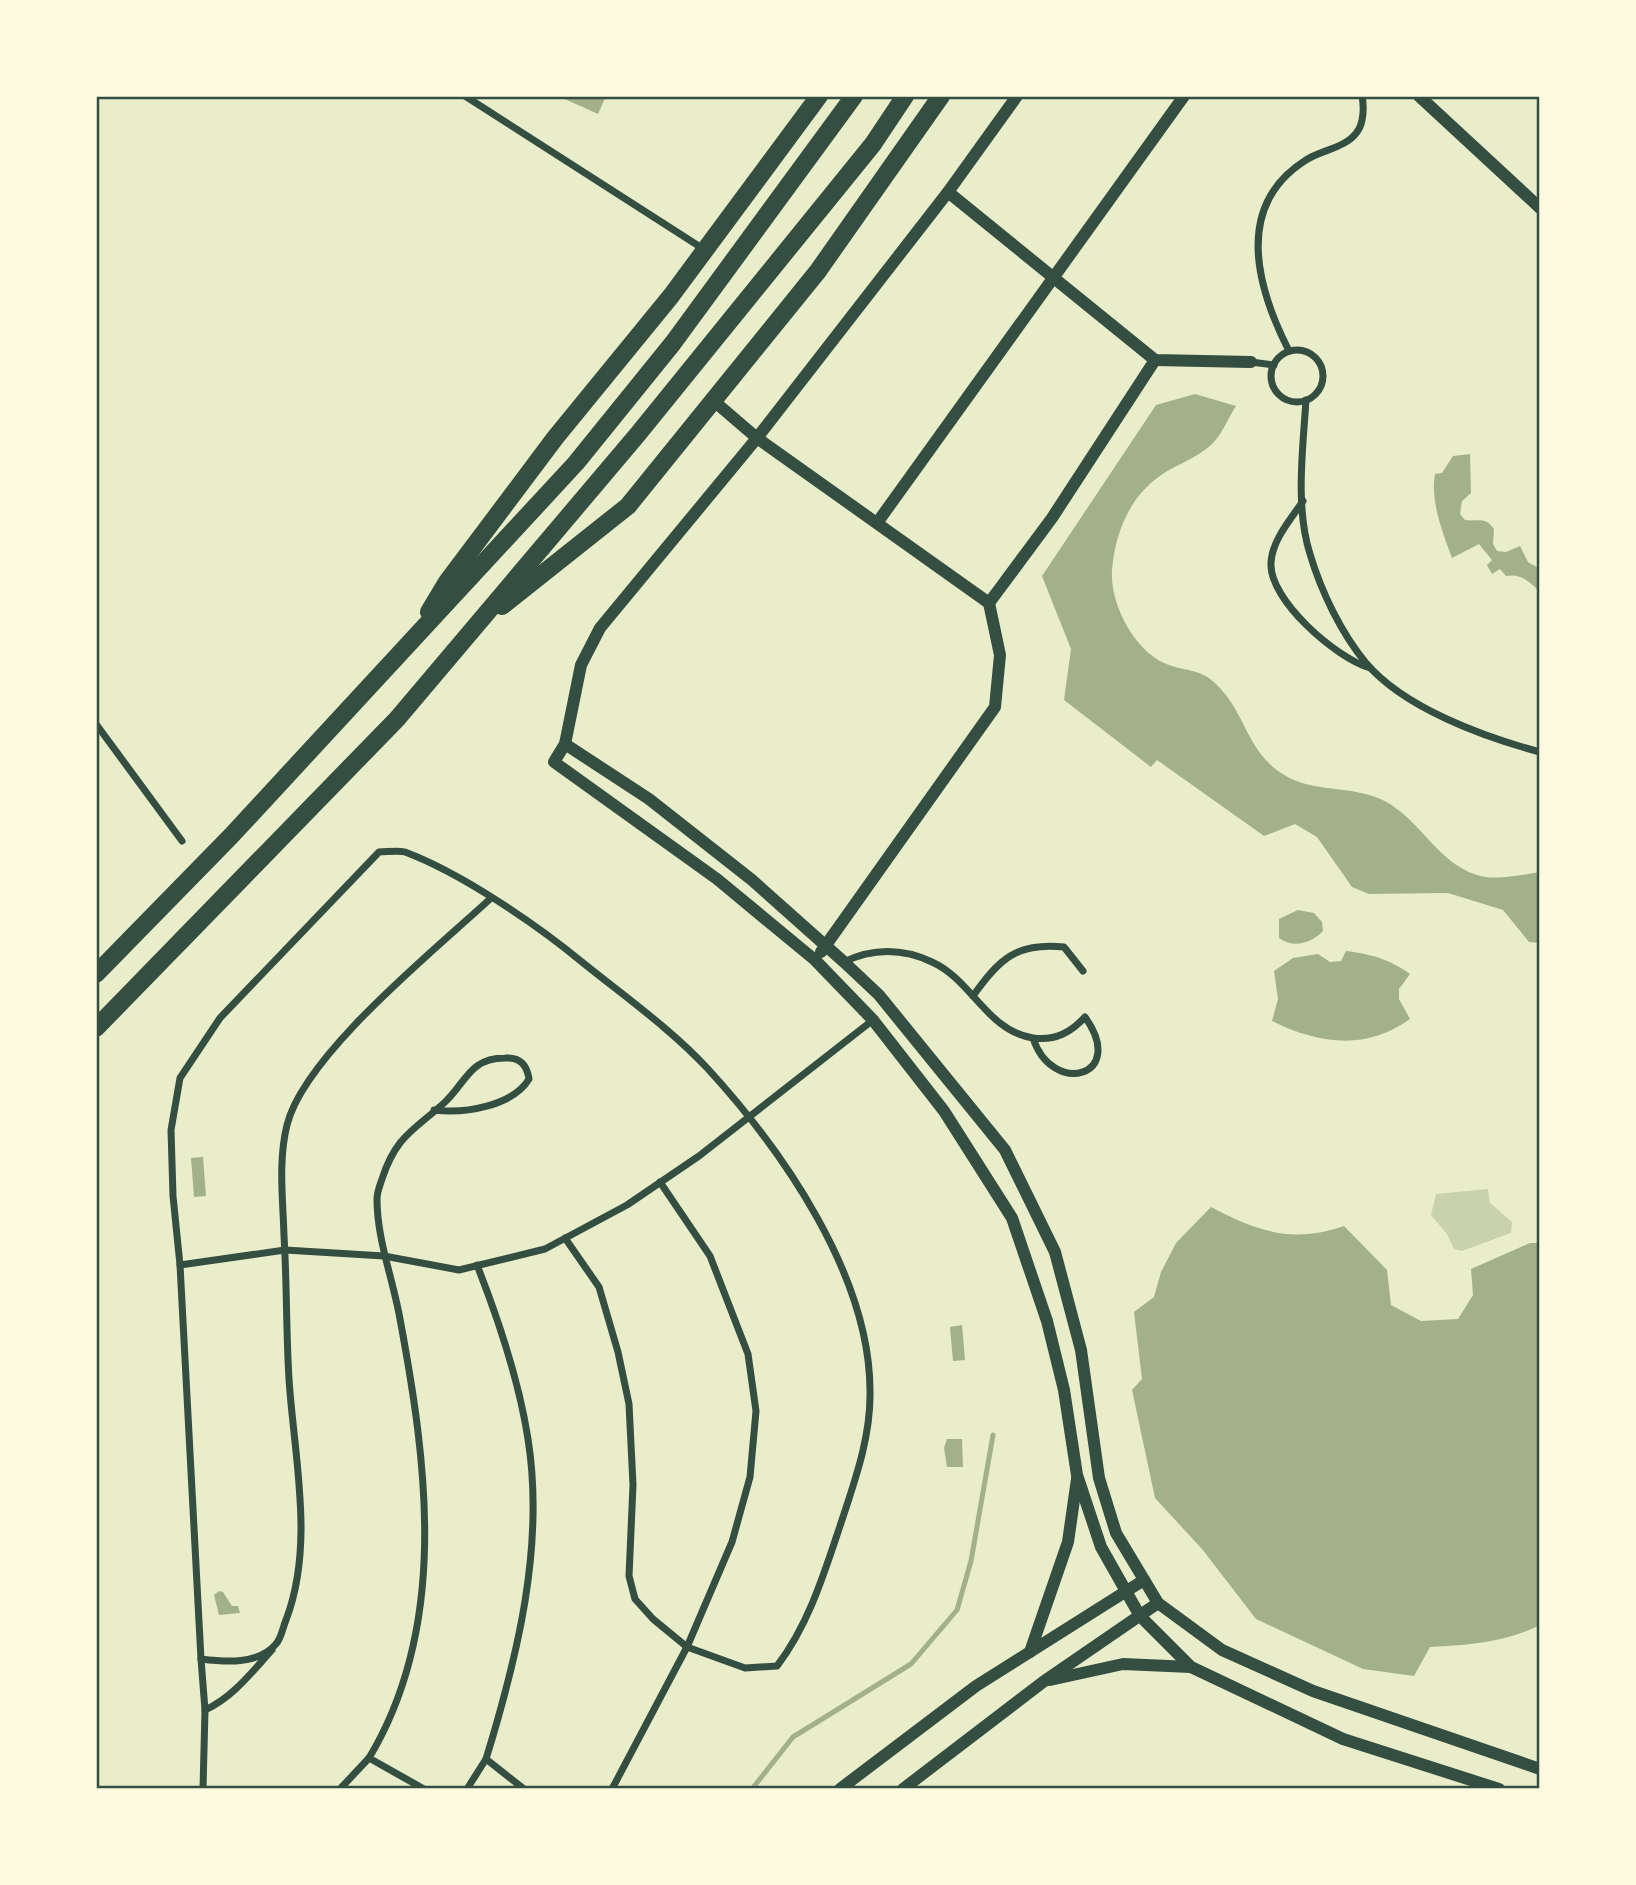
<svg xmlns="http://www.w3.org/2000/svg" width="1636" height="1885" viewBox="0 0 1636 1885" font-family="'Source Serif 4',serif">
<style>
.green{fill:#cad2ad}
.water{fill:#a3b18a}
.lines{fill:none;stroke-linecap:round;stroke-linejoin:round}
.stream{stroke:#a3b18a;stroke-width:5}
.minor{stroke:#344e41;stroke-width:7}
.tertiary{stroke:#344e41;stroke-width:12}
.trunk{stroke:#344e41;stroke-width:18}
.neatline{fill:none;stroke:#344e41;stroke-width:2.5}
</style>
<rect width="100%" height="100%" fill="#e9edc9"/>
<polygon class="green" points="1488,1189 1490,1203 1512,1222 1511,1233 1462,1251 1454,1249 1447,1234 1431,1215 1436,1194"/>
<g class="water">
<polygon points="558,96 606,96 598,114"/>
<path d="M1195,394L1236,406C1229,417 1223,432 1214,442C1203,454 1184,462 1169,470C1132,491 1115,530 1112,571C1110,604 1134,649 1164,663C1183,672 1200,667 1217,685C1247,714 1246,753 1286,776C1313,792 1349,786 1378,798C1418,814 1435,862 1477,875C1495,881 1521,875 1540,872V943L1529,942L1503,910L1448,893L1369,894L1352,887L1317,837L1295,824L1264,836L1157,760L1151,767L1064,700L1071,649L1042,576L1156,405Z"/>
<path d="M1470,454L1471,493L1462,501L1460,514L1465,520C1478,522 1485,516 1494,529L1493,544L1497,551L1506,552L1520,546L1528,562L1540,569V592C1530,582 1521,573 1506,576L1500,569L1492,574L1487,565L1492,560L1479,544L1452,558C1443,533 1430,502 1435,474L1442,473L1453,456Z"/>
<path d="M1298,910L1314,913L1322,922L1323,931C1311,943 1294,949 1279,938V919Z"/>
<path d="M1346,951C1371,954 1389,959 1410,974L1399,989V999L1410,1019C1366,1051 1318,1044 1272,1021L1278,999L1274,971L1293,958L1318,954L1330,962L1341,961Z"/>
<polygon points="203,1157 206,1196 194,1197 191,1158"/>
<path d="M1211,1207C1257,1231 1292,1244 1344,1226L1387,1270L1391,1305L1421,1321L1458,1319L1473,1295L1471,1269L1530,1243H1540V1625C1505,1643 1468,1645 1430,1647L1414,1676L1363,1669L1256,1619L1202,1549L1155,1498L1132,1390L1142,1379L1134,1312L1154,1297L1161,1272L1176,1243Z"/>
<polygon points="962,1325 965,1360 953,1361 950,1327"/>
<polygon points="947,1439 962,1439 963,1467 947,1467 944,1448"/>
<polygon points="219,1591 223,1592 232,1606 238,1606 240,1613 219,1615 214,1595"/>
</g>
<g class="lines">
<polyline class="stream" points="752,1789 793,1737 911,1664 957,1610 971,1561 993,1435"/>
<g class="minor">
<polyline points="465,96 705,250"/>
<circle cx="1297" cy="376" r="26"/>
<path d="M1289,351C1257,288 1233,206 1306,160C1321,150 1346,148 1357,132C1364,123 1364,106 1362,96"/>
<polyline points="1251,362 1274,365"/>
<path d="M1306,400C1303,448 1295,507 1310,554C1321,591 1341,633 1366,663C1404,708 1484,737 1540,752"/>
<path d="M1303,501C1291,519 1272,540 1271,563C1269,600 1336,658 1370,668"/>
<polyline points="96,724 182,841"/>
<path d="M844,962C872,948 903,948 932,962C972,980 987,1031 1033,1038C1056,1041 1071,1032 1085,1017C1128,1077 1052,1097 1033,1038"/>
<path d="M973,996C999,959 1017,942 1064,947L1083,971"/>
<path d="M565,1238L599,1287L618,1352L629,1404L633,1485L629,1576L635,1599L653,1619L687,1647L745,1668L777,1666C808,1626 824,1574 840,1526C854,1483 871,1438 870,1391C870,1276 783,1151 708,1069C671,1029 624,996 582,962C536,924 461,873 405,852C398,850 387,852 379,852L220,1018L180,1078L171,1130L173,1196L180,1265L285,1250L384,1256L459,1270L545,1249L627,1205L699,1156L873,1020"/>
<path d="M180,1265L201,1659C225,1662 258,1665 276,1644C281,1639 283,1627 286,1620C315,1544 294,1457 289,1379C286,1331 287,1284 284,1236C283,1200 278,1161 287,1125C304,1055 436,949 490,899"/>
<path d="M477,1265C499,1321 519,1380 528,1439C545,1546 517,1658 486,1759"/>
<path d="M201,1659L205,1710C233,1697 251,1673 272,1650"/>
<path d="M369,1758C449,1625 427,1464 400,1319C393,1279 377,1240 377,1199C377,1192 380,1185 382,1179C396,1136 413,1131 444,1103C466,1083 469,1058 505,1058C520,1057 527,1065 529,1079C513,1106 464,1114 434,1110"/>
<polyline points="203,1789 205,1710"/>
<polyline points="340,1789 369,1758 424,1789"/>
<polyline points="467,1789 486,1759 524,1789"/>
<polyline points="612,1789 687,1647 732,1542 750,1477 756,1411 748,1354 710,1256 660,1182"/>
</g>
<g class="tertiary">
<polyline points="1017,96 948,192 757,438 600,628 581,665 565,744 554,762 717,879 815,960 873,1020 944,1111 1012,1218 1047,1321 1064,1390 1077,1475 1101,1547 1140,1616 1191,1667 1343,1739 1499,1789"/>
<polyline points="1419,96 1540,208"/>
<polyline points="948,192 1155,360 1251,362"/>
<polyline points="715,402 757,438 989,603 1052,518 1155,360"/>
<polyline points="877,523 1184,96"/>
<polyline points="565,744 649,799 752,880 844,962 879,995 1005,1150 1055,1252 1081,1350 1099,1478 1116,1533 1158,1603 1222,1650 1313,1691 1540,1769"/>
<polyline points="821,952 995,707 1000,655 989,603"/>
<polyline points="1030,1652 1068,1542 1077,1479"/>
<polyline points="1050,1680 1123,1664 1191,1667"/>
<polyline points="840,1789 976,1686 1144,1580"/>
<polyline points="903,1789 1043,1682 1158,1603"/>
</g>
<g class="trunk">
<polyline points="502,606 628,506 818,271 941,96"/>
<polyline points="429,612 447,582 555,438 671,296 819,96"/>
<polyline points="96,974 231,836 576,463 673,343 854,96"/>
<polyline points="96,1028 397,719 638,434 873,144 905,96"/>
</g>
</g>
<rect width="1636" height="1885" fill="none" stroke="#fefae0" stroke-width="196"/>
<rect x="98" y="98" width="1440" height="1689" class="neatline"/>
</svg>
